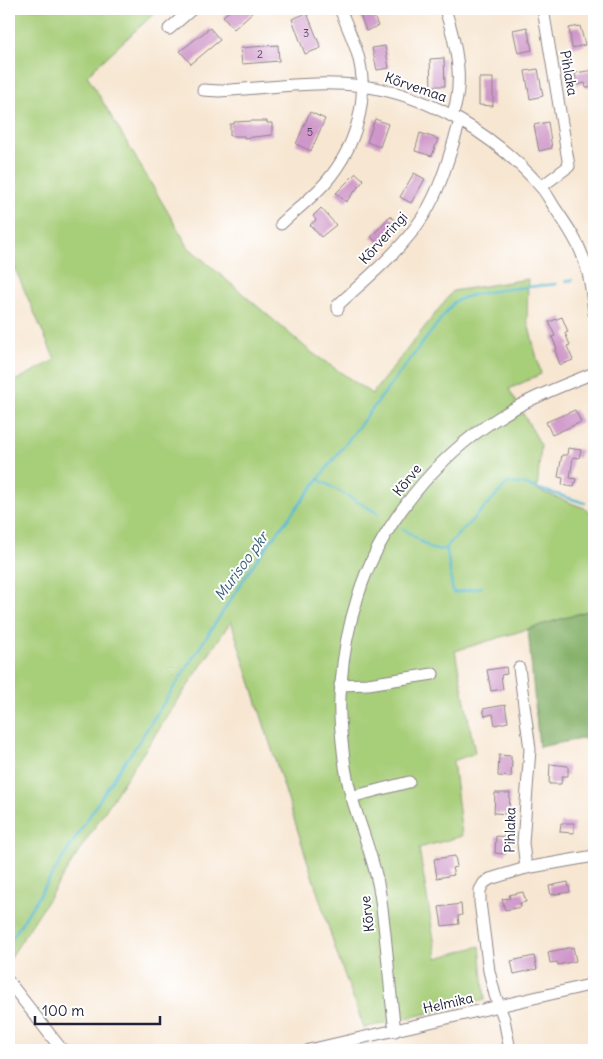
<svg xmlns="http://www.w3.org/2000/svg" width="603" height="1059" viewBox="0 0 603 1059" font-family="Delius,sans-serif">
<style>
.green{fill:#a7ce79;stroke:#64785a}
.forest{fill:#85b169;stroke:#546a52}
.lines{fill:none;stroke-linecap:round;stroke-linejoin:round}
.stream{stroke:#53b8d2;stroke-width:2.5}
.building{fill:#cf97c9}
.minor-casing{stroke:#8c8486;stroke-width:13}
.minor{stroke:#fff;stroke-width:11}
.labels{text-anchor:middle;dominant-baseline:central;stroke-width:4;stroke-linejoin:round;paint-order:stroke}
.number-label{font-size:11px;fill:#4d3f5e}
.street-label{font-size:14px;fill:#22223b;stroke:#fff}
.water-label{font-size:15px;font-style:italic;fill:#365e77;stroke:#fff}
</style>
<rect width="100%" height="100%" fill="#fff"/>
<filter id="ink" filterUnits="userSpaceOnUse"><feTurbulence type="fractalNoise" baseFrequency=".02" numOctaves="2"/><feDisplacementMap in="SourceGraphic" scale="10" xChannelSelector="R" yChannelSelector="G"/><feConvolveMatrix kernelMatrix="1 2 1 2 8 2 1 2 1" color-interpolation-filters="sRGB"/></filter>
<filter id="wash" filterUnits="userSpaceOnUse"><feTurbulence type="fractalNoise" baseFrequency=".0096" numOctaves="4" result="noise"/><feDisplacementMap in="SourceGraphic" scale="20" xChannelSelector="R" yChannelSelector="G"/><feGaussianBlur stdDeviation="1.12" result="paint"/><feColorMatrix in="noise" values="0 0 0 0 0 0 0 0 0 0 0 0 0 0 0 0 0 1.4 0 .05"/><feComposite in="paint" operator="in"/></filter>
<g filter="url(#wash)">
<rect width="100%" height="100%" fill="#f7e6d1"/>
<polygon class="green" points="9,9 159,9 87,75 189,248 311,352 372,394 453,291 528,279 527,319 541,374 509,389 541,445 537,490 587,509 594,518 594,609 455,651 475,753 453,761 462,836 419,848 437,958 480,946 485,1000 364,1028 338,957 231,621 123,783 9,960 9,384 55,360 9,255"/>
<polygon class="forest" points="594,609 594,747 586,738 539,747 528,629"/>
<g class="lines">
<g class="stream">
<polyline points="566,281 572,280"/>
<polyline points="318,479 379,514"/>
<polyline points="402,528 432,549 437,550 444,549 508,483 523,484 585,503"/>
<polyline points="446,548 447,550 453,593 482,587"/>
<path d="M9,943L118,771L134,749L255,562L454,302C475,290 530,287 556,284"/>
</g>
</g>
<g id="blocks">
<g class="building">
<polygon points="232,9 256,9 234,29 223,16"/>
<polygon points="358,9 371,9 378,26 366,31"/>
<polygon points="307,13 321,48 305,54 292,19"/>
<polygon points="580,26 585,45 572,48 569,28"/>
<polygon points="527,27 532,50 518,53 513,30"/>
<polygon points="210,28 220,40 191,64 180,51"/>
<polygon points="278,45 279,61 242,64 240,48"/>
<polygon points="385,46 389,68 377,70 372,48"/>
<polygon points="444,58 445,86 431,86 430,59"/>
<polygon points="538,69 543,96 530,99 525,71"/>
<polygon points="594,70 594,87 586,88 585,83 577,85 575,73"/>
<polygon points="479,78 493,78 493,106 479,105"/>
<polygon points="310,112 325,119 311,151 296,144"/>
<polygon points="375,119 388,124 380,147 367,142"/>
<polygon points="253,121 267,121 267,123 272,123 272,135 244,138 244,136 230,136 230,124 234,124 234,122"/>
<polygon points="548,122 552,148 539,151 534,125"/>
<polygon points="420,133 438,139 432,156 415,151"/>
<polygon points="356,173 364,180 346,202 336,193"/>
<polygon points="414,173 425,179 411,203 400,197"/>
<polygon points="321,208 336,225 321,237 310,225 316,220 313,216"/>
<polygon points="390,216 399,224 380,245 371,237"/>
<polygon points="562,317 568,332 565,333 570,345 567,346 573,360 560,365 555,350 557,349 552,337 555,336 549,322"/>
<polygon points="575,410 581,422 552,435 546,422"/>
<polygon points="568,448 581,450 579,458 573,457 570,478 576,479 574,487 562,485 563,478 558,477 562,455 567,455"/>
<polygon points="506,667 507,674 501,675 503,689 491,691 487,670"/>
<polygon points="505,705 508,722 495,725 493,714 485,716 483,709"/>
<polygon points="499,755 511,756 511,760 512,761 511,777 498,776"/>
<polygon points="550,764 568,766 568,776 562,776 561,784 549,784"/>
<polygon points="495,793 510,793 509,814 494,813"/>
<polygon points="561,823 574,823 574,833 560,832"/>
<polygon points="496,836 507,837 506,854 495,853"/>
<polygon points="455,856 457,867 452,868 454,875 437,878 434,859"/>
<polygon points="568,882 570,892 551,895 549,886"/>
<polygon points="523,892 526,902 520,903 521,907 505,910 502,899 510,898 509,895"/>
<polygon points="461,904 462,915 458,916 459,924 442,926 439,907"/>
<polygon points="573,947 576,961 558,965 557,962 550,963 548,952"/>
<polygon points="534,956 537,969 514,974 511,961"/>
</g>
</g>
</g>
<g filter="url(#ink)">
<use href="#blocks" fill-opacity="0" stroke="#8c8486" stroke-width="1"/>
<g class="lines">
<defs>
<g id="minor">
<path d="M445,9C456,43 465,82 452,116"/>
<polyline points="169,29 192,9"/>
<path d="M203,90L219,91C266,88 315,80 362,86C430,95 495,135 540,186C547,193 551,203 557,211C567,226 577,240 583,257C590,275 592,294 594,313"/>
<polyline points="541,187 569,166 543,9"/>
<path d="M281,224C296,210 313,197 326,182C356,147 371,97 357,52C352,37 346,23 340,9"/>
<path d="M338,309V305C368,277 402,250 424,215C442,186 450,153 460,121"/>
<polyline points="519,668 530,749 523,843 526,868"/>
<polyline points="340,685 368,684 433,674"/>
<polyline points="351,797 409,782"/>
<polyline points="9,982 62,1050"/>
<path d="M395,1031C389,986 387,940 380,894C373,848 349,806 344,759C341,734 338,709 341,684C343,655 349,624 358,596C379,526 437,456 498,418C528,399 561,386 594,373"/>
<polyline points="309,1050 594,984"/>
<polyline points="510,1050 504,1019 495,995 489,971 480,902 480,890 484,883 490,879 526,868 594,856"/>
</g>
</defs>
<use href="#minor" class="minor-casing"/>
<use href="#minor" class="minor"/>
</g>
</g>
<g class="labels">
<g class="number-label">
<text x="306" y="33">3</text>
<text x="260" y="54">2</text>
<text x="310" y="132">5</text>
</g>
<g class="street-label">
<text transform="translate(569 73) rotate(80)">Pihlaka</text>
<text transform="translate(416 87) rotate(19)">Kõrvemaa</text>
<text transform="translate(383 238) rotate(-48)">Kõrveringi</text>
<text transform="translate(407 480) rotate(-51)">Kõrve</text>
<text transform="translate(510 830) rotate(-89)">Pihlaka</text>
<text transform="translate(367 914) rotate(-97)">Kõrve</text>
<text transform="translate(448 1003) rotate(-13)">Helmika</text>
</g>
<g class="water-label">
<text transform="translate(241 566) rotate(-54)">Murisoo pkr</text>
</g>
</g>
<rect width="603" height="1059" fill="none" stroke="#fff" stroke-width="30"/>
<path d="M35 1016v8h125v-8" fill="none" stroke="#22223b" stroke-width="2.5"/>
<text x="42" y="1016" font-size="15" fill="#22223b" stroke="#ffffff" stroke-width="4" paint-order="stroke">100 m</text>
</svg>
